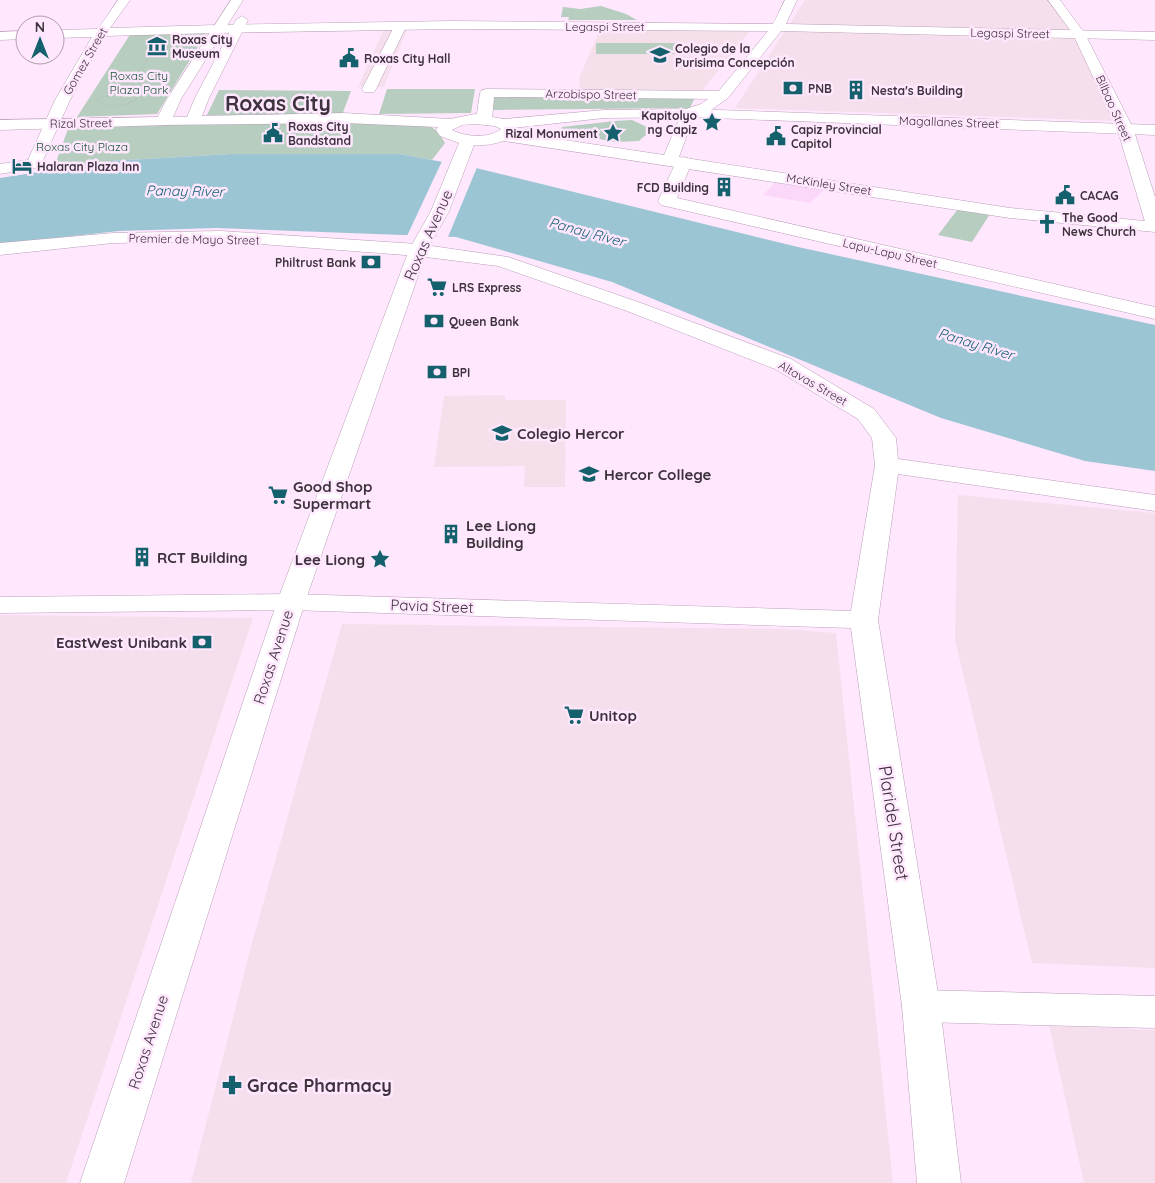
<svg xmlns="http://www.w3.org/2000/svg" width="1155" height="1183" viewBox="0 0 1155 1183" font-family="Quicksand,sans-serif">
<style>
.commercial{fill:#f5dfec}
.built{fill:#fbd7f9}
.education{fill:#f5dfeb}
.green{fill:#b6cdbf}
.water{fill:#9cc5d4}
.pier{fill:#ffe7fd}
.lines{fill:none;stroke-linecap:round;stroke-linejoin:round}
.street-casing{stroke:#b99eb8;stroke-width:1}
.secondary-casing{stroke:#b99eb8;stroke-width:1}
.primary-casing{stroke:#b99eb8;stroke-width:1}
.highway-casing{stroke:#b99eb8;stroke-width:1}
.path{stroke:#b6a3b5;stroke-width:1;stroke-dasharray:0.5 2;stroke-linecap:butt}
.street{fill:#fff;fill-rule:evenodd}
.secondary{fill:#fff;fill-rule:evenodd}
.primary{fill:#fff;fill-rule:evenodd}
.highway{fill:#fff;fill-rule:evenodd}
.labels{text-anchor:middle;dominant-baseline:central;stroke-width:5;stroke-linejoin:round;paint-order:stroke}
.far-street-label{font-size:12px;fill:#3e323d;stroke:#ffe7fd}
.far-poi-label{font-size:12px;font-weight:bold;fill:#3e323d;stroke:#ffe7fd;text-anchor:start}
.far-park-label{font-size:12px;fill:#1c573a;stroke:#ffe7fd}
.far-water-label{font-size:14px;font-style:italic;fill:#115f75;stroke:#ffe7fd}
.street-label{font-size:15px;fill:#3e323d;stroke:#ffe7fd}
.poi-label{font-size:15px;font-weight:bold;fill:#3e323d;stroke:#ffe7fd;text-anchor:start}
.near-street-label{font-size:18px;fill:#3e323d;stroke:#ffe7fd}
.near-poi-label{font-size:18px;font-weight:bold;fill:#3e323d;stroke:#ffe7fd;text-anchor:start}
.far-town-label{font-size:21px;font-weight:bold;fill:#3e323d;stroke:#ffe7fd}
</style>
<rect width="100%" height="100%" fill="#ffe7fd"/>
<g class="commercial">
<polygon points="805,0 1056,0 1119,121 735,108"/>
<polygon points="384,29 407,29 384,87 358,87"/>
<polygon points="958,495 1155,513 1155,968 1032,963 955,640"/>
<polygon points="0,615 253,618 66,1183 0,1183"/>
<polygon points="342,624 783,629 836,633 893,1183 191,1183 252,943"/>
<polygon points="1049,1025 1155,1030 1155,1183 1084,1183"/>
</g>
<polygon class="built" points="780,178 828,186 810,203 763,195"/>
<g class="education">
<polygon points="600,29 750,31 701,92 580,90 579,79"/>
<polygon points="505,395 505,400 566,400 565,487 524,487 525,466 434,467 444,396"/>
</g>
<g class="green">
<polygon points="601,6 626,14 637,20 568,20 569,17 561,17 563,7 580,9"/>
<polygon points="207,32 157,114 77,117 131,33"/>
<polygon points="596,43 675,43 677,54 596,54"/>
<polygon points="387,89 475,89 471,113 379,114"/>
<polygon points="219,90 351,91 342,115 207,115"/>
<polygon points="494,95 695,97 690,108 493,110"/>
<polygon points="632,120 647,127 648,133 639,141 616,142 565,133 561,130 562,127 615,121"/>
<path d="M413,123C431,126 436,126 445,143L432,160L399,154H230L111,161L53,170L68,129L137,124Z"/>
<polygon points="958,209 990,214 972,242 938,235"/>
</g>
<polygon class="water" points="230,154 399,154 476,168 798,247 1155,325 1155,471 1085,461 941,418 612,282 456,237 217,228 119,231 0,244 0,178 111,161"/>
<polygon class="pier" points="443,159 478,165 448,237 407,236"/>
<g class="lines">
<defs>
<g id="street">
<polygon points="118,0 130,0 110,28 217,25 223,29 217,33 105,36 70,100 40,167 0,174 0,164 28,160 55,100 92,37 55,38 55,30 98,29"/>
<polygon points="1048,0 1060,0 1085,34 1133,128 1155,197 1155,230 1149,229 1146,225 1117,128 1073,34"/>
<polygon points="400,23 406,27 376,89 374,92 364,92 362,89 394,27"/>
<polygon points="25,31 25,39 0,40 0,32"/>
<polygon points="487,89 723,91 728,92 730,95 728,98 723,99 494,97 492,120 489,123 479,123 476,120 480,93 482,90"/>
<polygon points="684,157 690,159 692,162 677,198 1155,307 1155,319 661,205 658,201 676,162 678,159"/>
<polygon points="921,990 1155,996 1155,1028 921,1022 907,1017 902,1006 907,995"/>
</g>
<g id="secondary">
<polygon points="785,0 797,0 786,24 1155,32 1155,40 781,31 728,98 711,110 694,116 679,157 1010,208 1155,222 1155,232 1010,218 504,141 499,139 496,136 499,133 504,131 664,155 683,110 701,104 718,92 768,31 452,29 217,33 211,29 217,25 452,21 773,24"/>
<polygon points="221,231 418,244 508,257 641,303 791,359 874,409 896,438 898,459 1155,495 1155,511 898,474 878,620 940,1006 961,1183 917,1183 902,1006 851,628 291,610 0,613 0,597 291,594 851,611 875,465 872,438 858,419 775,369 627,311 498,266 418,256 221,241 113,243 0,255 0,243 113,233"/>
</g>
<g id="primary">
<polygon points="688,109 1155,125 1155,135 688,117 604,118 504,129 499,127 496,124 499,121 504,119 604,110"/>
<polygon points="163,117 168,119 171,122 168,125 0,130 0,120"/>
</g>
<path id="highway" d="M231,0H243L181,99L173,117H187L195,98L236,20L242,16L248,20L209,98L202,116L344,113L450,119L475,114L504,119L513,124L517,130C507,143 489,146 474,145L449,211L427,250L305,602L124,1183H80L277,602L409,250L431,211L459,143L440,136L436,130L438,127L344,123L158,125L155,122L167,99ZM475,124L495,126L501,129C488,139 466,137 452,130L462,125Z"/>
</defs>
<use href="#street" class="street-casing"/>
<use href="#secondary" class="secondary-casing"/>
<use href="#primary" class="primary-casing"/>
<use href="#highway" class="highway-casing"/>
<g class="path">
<polyline points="123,93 148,59"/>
<path d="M116,94H132L137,99C125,106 110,109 97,101L100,98Z"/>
</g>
<use href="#street" class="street"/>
<use href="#secondary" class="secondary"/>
<use href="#primary" class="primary"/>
<use href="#highway" class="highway"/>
</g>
<defs>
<symbol id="museum-bare" viewBox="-9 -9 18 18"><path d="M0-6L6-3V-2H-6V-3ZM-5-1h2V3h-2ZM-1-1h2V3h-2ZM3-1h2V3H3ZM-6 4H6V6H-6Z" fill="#14606c" stroke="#ffe7fd" stroke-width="2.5" paint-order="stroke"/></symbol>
<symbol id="university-bare" viewBox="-9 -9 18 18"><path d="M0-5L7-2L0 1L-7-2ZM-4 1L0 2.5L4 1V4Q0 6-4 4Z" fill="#14606c" stroke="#ffe7fd" stroke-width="2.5" paint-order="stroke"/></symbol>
<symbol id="civic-bare" viewBox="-9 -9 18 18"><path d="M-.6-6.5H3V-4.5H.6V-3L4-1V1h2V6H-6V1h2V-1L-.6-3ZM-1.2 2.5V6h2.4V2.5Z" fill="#14606c" stroke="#ffe7fd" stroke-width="2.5" paint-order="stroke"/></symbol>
<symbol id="bank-bare" viewBox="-9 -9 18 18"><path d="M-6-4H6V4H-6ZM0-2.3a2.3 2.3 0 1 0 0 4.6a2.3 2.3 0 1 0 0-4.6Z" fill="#14606c" stroke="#ffe7fd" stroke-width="2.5" paint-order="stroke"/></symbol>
<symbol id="building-bare" viewBox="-9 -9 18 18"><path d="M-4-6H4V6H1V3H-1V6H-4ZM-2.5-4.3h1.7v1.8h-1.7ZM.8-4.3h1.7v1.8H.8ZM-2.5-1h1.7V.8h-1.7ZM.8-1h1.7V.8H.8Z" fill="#14606c" stroke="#ffe7fd" stroke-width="2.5" paint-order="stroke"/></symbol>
<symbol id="sight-bare" viewBox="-9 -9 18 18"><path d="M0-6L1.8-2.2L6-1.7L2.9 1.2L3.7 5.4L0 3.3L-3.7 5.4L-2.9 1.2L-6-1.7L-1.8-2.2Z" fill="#14606c" stroke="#ffe7fd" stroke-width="2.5" paint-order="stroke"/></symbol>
<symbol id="hotel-bare" viewBox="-9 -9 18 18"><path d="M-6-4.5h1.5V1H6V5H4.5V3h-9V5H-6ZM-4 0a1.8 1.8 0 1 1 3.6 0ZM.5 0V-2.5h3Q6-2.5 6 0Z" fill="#14606c" stroke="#ffe7fd" stroke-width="2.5" paint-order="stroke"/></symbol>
<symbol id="church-bare" viewBox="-9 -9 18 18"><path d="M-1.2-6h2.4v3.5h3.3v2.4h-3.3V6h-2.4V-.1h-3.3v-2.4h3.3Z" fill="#14606c" stroke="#ffe7fd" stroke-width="2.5" paint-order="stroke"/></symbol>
<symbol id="supermarket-bare" viewBox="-9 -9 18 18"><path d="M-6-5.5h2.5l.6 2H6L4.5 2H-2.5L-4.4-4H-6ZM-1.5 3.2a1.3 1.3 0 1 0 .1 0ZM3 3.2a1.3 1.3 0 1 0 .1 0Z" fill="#14606c" stroke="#ffe7fd" stroke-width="2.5" paint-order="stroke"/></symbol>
<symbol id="pharmacy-bare" viewBox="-9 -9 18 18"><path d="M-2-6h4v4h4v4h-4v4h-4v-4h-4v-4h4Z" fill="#14606c" stroke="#ffe7fd" stroke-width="2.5" paint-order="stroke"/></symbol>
</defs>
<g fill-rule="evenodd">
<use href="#museum-bare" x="143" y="32" width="28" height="28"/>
<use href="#university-bare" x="646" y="41" width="28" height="28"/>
<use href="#civic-bare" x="335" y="44" width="28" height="28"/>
<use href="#bank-bare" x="779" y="74" width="28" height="28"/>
<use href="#building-bare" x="842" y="76" width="28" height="28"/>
<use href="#sight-bare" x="698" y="108" width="28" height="28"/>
<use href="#civic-bare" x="259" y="119" width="28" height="28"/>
<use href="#sight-bare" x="599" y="119" width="28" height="28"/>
<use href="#civic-bare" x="762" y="122" width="28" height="28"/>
<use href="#hotel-bare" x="8" y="152" width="28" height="28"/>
<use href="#building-bare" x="710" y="173" width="28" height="28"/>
<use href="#civic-bare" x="1051" y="181" width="28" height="28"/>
<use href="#church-bare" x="1033" y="210" width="28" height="28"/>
<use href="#bank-bare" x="357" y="248" width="28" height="28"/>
<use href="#supermarket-bare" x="423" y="273" width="28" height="28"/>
<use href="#bank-bare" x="420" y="307" width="28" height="28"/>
<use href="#bank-bare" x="423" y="358" width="28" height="28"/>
<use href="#university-bare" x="488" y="419" width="28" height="28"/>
<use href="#university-bare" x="575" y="460" width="28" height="28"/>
<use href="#supermarket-bare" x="264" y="481" width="28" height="28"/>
<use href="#building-bare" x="437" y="520" width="28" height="28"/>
<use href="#building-bare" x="128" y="543" width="28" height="28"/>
<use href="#sight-bare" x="366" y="545" width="28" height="28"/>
<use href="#bank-bare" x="188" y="628" width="28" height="28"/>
<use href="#supermarket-bare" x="560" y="701" width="28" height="28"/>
<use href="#pharmacy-bare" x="218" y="1071" width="28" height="28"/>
</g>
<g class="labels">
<g class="far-street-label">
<text x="605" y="26">Legaspi Street</text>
<text transform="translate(1010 33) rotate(1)">Legaspi Street</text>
<text transform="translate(85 61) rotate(-60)">Gomez Street</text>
<text transform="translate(591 94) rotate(1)">Arzobispo Street</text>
<text transform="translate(1114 108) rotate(66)">Bilbao Street</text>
<text transform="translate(949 122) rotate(2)">Magallanes Street</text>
<text transform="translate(81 123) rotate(-1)">Rizal Street</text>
<text transform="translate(829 184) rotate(9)">McKinley Street</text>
<text transform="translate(194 239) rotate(1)">Premier de Mayo Street</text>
<text transform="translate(890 253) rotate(13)">Lapu-Lapu Street</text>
<text transform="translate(813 383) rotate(30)">Altavas Street</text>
</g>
<g class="far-poi-label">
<text x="172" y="39">Roxas City<tspan x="172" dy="14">Museum</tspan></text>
<text x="675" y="48">Colegio de la<tspan x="675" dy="14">Purisima Concepción</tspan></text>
<text x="364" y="58">Roxas City Hall</text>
<text x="808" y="88">PNB</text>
<text x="871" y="90">Nesta's Building</text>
<text x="697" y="115" text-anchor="end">Kapitolyo<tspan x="697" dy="14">ng Capiz</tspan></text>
<text x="288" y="126">Roxas City<tspan x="288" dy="14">Bandstand</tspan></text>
<text x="791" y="129">Capiz Provincial<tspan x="791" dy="14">Capitol</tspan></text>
<text x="598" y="133" text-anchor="end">Rizal Monument</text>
<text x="37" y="166">Halaran Plaza Inn</text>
<text x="709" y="187" text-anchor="end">FCD Building</text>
<text x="1080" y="195">CACAG</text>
<text x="1062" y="217">The Good<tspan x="1062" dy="14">News Church</tspan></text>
<text x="356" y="262" text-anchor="end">Philtrust Bank</text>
<text x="452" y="287">LRS Express</text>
<text x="449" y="321">Queen Bank</text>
<text x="452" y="372">BPI</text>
</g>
<g class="far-park-label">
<text x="139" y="75">Roxas City<tspan x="139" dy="14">Plaza Park</tspan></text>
<text x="82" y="146">Roxas City Plaza</text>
</g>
<g class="far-water-label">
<text transform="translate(185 191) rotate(1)">Panay River</text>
<text transform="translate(587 232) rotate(15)">Panay River</text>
<text transform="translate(976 344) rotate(17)">Panay River</text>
</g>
<g class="street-label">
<text transform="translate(428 235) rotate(-66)">Roxas Avenue</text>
<text transform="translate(432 606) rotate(2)">Pavia Street</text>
<text transform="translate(273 657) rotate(-72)">Roxas Avenue</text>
<text transform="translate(148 1042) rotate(-72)">Roxas Avenue</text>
</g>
<g class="poi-label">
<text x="517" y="433">Colegio Hercor</text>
<text x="604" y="474">Hercor College</text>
<text x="293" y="486">Good Shop<tspan x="293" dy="17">Supermart</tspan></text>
<text x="466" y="525">Lee Liong<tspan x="466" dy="17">Building</tspan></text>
<text x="157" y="557">RCT Building</text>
<text x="365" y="559" text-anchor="end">Lee Liong</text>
<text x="187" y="642" text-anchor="end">EastWest Unibank</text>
<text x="589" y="715">Unitop</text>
</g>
<g class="near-street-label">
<text transform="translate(894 823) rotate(81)">Plaridel Street</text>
</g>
<g class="near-poi-label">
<text x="247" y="1085">Grace Pharmacy</text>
</g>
<g class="far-town-label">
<text x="278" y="103">Roxas City</text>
</g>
</g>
<g transform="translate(40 40)"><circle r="24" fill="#ffe7fd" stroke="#b29fb0"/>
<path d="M0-4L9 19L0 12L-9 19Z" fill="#14606c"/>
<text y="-8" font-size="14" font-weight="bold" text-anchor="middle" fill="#3e323d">N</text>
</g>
</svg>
